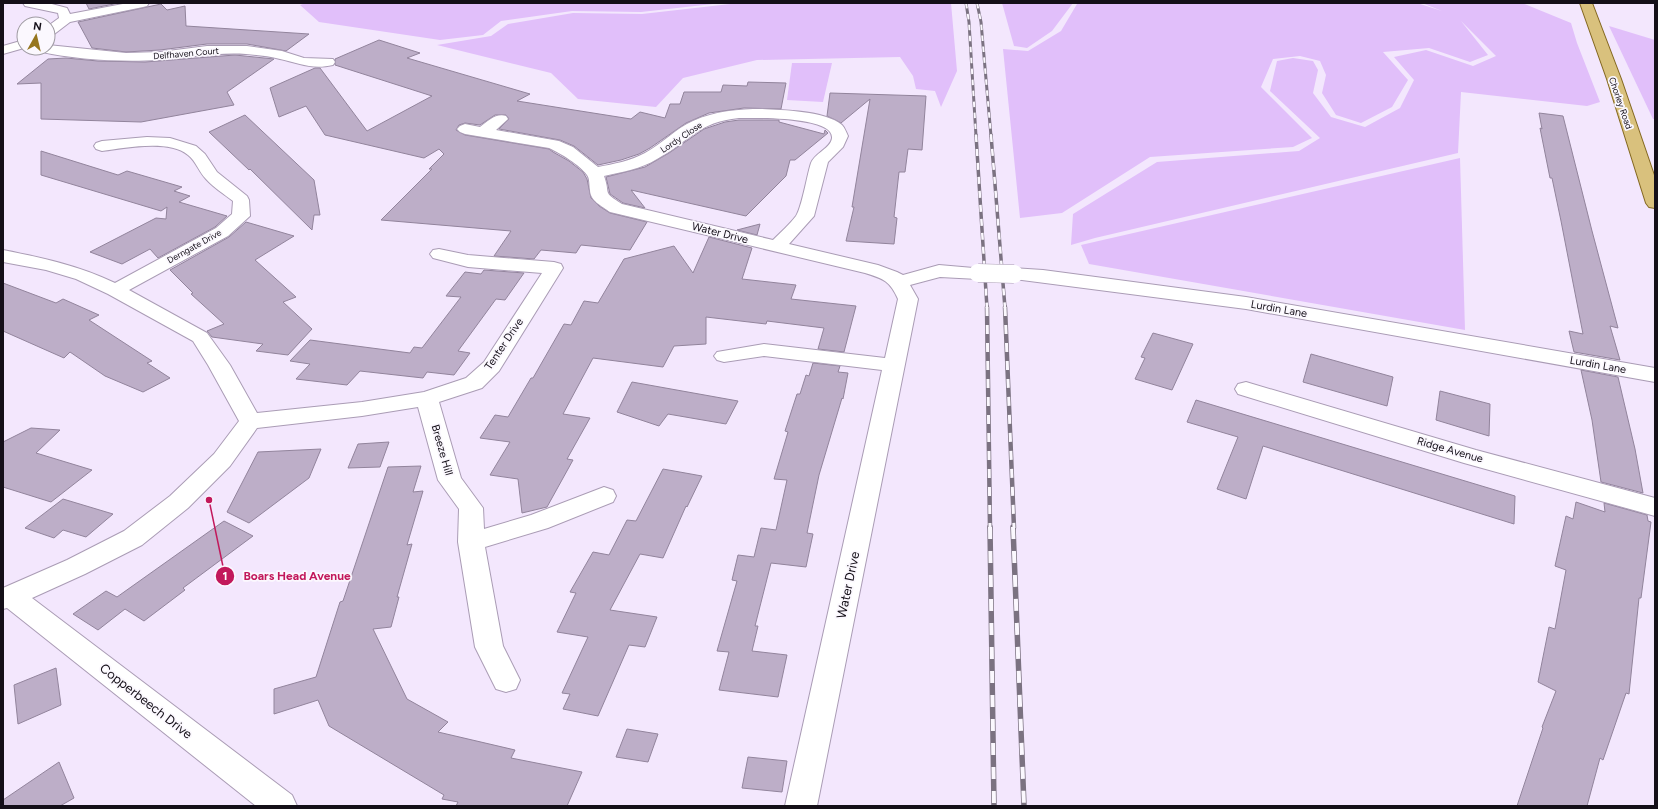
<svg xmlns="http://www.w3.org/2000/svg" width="1658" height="809" viewBox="0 0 1658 809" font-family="Figtree,sans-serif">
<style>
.green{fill:#e1bffa}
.building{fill:#bdaec8;stroke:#92849c}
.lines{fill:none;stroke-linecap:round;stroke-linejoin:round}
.minor-casing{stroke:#aa9cb5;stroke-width:2}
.primary-casing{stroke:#846821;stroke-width:2}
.minor{fill:#fff;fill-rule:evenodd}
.primary{fill:#d9c17d;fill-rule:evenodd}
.rail-far3-casing{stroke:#7b7281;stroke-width:3}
.rail-far2-casing{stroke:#7b7281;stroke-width:3.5}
.rail-far1-casing{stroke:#7b7281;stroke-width:4.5}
.rail-casing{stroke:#7b7281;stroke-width:5.5}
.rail-far3{stroke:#fbf8fe;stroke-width:2;stroke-dasharray:5.5;stroke-linecap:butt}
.rail-far2{stroke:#fbf8fe;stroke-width:2.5;stroke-dasharray:7;stroke-linecap:butt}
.rail-far1{stroke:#fbf8fe;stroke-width:3;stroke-dasharray:9;stroke-linecap:butt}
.rail{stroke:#fbf8fe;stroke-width:4;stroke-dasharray:12;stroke-linecap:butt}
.minor-bridge-casing{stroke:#aa9cb5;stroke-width:19;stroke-linecap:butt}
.minor-bridge{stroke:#fff;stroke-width:18}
.labels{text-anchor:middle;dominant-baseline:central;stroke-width:3.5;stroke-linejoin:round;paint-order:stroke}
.far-street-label{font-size:9px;fill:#140f18;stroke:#fbf8fe}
.street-label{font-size:11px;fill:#140f18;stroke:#fbf8fe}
.near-street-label{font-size:13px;fill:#140f18;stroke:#fbf8fe}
.leader{fill:none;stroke:#c2185b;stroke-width:1.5}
.callout-dot{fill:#c2185b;stroke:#fbf8fe;stroke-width:1.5}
.mark-label{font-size:12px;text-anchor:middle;font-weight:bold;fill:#fff}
.callout-label{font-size:12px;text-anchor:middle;font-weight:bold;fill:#c2185b;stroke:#fbf8fe;stroke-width:3.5;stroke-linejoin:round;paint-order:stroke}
</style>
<rect width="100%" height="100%" fill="#f3e7fd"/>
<g class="green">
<polygon points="306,3 722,3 641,12 572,11 501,21 483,35 440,40 319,22 300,5"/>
<polygon points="739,3 951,3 957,71 941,107 935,91 916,89 913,76 900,57 757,60 683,78 656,107 578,99 551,73 437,45 491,36 508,24 573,13 642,14"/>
<polygon points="1002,3 1073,3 1052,31 1027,48 1014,46"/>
<polygon points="1082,3 1417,3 1442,11 1422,3 1522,3 1571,23 1577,43 1600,102 1587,106 1461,92 1458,153 1095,238 1071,245 1073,214 1157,162 1299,151 1320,138 1270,91 1277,61 1293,58 1313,61 1318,70 1313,93 1331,117 1365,127 1400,108 1414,80 1394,57 1426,50 1473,66 1496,56 1461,21 1488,55 1470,62 1429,48 1383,52 1408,80 1392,107 1361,123 1336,115 1322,93 1326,75 1320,61 1300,56 1273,59 1261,87 1312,138 1293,147 1150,157 1062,213 1020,218 1003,49 1028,51 1061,31 1077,4"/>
<polygon points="1609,26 1655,40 1655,119 1653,119"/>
<polygon points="792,63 832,63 823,102 787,100"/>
<polygon points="1460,158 1465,330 1089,264 1081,245"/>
</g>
<g class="building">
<polygon points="86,3 119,3 89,9"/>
<polygon points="161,4 167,10 185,6 186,26 309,34 286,51 247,44 207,44 160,50 126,52 92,48 78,22"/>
<polygon points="379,40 420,53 407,58 530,94 517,101 631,119 640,112 665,118 670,104 680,104 684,92 721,92 723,85 747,86 748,82 786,83 781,109 744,108 709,113 686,123 650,148 639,154 621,160 598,165 574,146 560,140 499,129 509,119 506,115 495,115 480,125 465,123 459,125 456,130 465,135 549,149 553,152 569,161 583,172 587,179 591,198 599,206 610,213 647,222 630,250 581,245 576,253 541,250 534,259 494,256 511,231 381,220 432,169 429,169 444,154 439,149 424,158 325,135 306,106 279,117 270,88 315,68 320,68 367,131 432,96 335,65 335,59"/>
<polygon points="235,55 274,59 227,92 234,105 141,122 41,119 41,83 17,84 48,59 66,58 98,61 145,62"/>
<polygon points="830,93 926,96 922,150 908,149 905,172 899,172 894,217 897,218 894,244 846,241 854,207 852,207 870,99 841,123 827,116"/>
<polygon points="1539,113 1563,116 1592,231 1618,328 1610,326 1620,360 1574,352 1569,331 1583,334 1561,221 1552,178 1550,178 1540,128 1542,129"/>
<polygon points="245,115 314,180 320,215 314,215 312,230 250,169 249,170 209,132"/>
<polygon points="739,120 779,120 779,122 824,134 825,130 828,133 795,160 790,160 786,176 746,216 631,190 645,208 623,203 610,194 606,177 645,167 669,153 704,129 725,122"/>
<polygon points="41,151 118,175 127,171 182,187 174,191 190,196 179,202 227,216 215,227 158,258 150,249 122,264 90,252 156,218 166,219 167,207 161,211 41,175"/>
<polygon points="246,222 294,236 255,260 296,297 283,302 312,329 288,355 256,351 263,344 212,337 207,331 224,324 191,294 193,293 170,270 229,237"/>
<polygon points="760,224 757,235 737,230"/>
<polygon points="709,237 752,248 742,279 796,285 791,299 856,306 844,352 818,349 824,328 767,321 766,324 706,317 706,344 674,346 663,367 593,358 563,414 590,418 567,459 573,460 547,507 522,513 518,479 490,475 510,442 480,438 495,415 508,417 531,378 533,378 564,324 571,325 584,301 598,303 624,259 674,246 693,273"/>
<polygon points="484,270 524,273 505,300 496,299 458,351 470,353 454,375 427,372 423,378 360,371 347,385 296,379 310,364 290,361 310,340 410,353 414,347 422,348 461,297 446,296 465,272 481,274"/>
<polygon points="3,283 56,303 63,299 99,315 89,320 152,361 147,363 170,378 143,392 105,376 70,352 64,358 3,331"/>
<polygon points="1153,333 1193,344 1172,390 1135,379 1145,358 1141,357"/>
<polygon points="1311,354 1393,377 1387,406 1303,382"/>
<polygon points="813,363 840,366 838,372 848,373 843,399 842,398 819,475 807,533 813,534 806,567 771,563 755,626 758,626 752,651 787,655 778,697 719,690 729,652 717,651 737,581 732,580 738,555 754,557 761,528 776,530 787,480 774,479 788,432 785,431 797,394 800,394 806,375 809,376"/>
<polygon points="1581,370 1618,377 1635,449 1643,493 1601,482 1592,420"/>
<polygon points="632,382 738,401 726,424 668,414 659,426 617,412"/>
<polygon points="1440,391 1490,404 1489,436 1436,420"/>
<polygon points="1196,400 1515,496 1514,524 1263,446 1246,499 1217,489 1238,437 1187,422"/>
<polygon points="31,428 60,430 36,453 92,470 51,502 3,487 3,442"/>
<polygon points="389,442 380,467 348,468 358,444"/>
<polygon points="321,449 309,478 249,523 227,512 258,452"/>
<polygon points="421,466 413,492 423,491 407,545 412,544 397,597 399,597 391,627 373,629 407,699 448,722 438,732 515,750 511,758 582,772 567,806 456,806 458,802 442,799 444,795 329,726 318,700 274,714 274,689 316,677 340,602 343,601 388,467"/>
<polygon points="663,469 702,476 687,507 686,506 663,558 640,554 610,610 657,617 645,647 629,645 598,716 563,709 570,694 562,693 588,637 557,632 576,593 570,592 593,552 609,555 627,520 636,521"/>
<polygon points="63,499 113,514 86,537 63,530 54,538 25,528"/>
<polygon points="1576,502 1605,512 1604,503 1647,515 1648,521 1651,522 1641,598 1639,598 1629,694 1626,693 1603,760 1600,758 1587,806 1517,806 1543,728 1542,727 1556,691 1538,682 1549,627 1555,629 1566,570 1555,566 1566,516 1573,519"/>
<polygon points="224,521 253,536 183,588 185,590 144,621 125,609 98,630 73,614 106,591 117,597"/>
<polygon points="56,668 61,705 18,724 14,685"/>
<polygon points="627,729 658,734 648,762 616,757"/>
<polygon points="748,757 787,761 782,792 742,788"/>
<polygon points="59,762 74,798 60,806 3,806 3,800"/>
</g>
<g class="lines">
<defs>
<g id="minor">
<polygon points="23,3 48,3 67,8 70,14 128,3 149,3 147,6 143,7 70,22 53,35 48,36 48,26 59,18 58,13 25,6"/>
<polygon points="24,40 24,48 3,54 3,46"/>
<path d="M48,45L126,53L160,52L207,46H247L282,51L304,58L333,59L335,62L333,65C312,70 299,63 280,59C269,56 257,55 246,54C215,52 189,58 159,60C122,62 75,60 38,51L36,48H48Z"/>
<path d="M762,109C782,110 826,111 842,125C845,128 846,132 848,136L843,147L828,162L814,216L789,244L878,265L897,272L903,275L939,265L985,269L987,273L985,277L978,279L940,277L910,285L918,299L817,806H785L882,370L764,356L724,362L717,360L714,356L717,352L764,344L885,358L898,299C890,281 884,279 865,273L610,212C602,206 590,201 590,190C589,185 590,179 587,175C580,165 560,153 549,148L465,134L460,132L457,129L460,126L465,124L480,127C488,121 496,113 506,116L508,119L496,130L559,141L573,147L598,167C614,164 630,161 645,153C662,144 675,129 693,121C715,111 738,109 762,109ZM739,118C753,118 834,116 832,138C831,148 815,153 811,163C807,175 802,207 796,216C790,224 781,232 773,240L622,204C601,191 611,195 604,176C622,172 641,169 657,159C690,141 698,122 739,118Z"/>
<path d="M147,137L170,138L196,146L205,154L217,172L247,196L249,200L250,216L228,236L129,290L207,333L230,365L257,413L362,402L424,392L466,378L484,362L542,273L468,267L433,258L430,254L433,250L439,249L468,255L554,262L561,264L563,268L499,371L482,388L439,402L461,478L483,508L484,529L531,515L604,487L613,490L616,496L613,502L548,528L485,547L503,646L520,680L516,689L506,692L496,689L475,647L458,542L459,509L438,480L418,407L362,416L257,428L230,466L188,508L142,545L85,574L32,598L292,795L297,806H256L7,608L3,609V588L67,560L124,531L170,496L214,454L239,421L208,365L193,341L108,294L76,279L46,270L3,262V250C43,258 77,265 115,283L216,228L232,214L233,201C224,194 214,188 206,179C199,172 196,161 188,155C169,139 125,148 102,151L96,149L94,146L96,143L102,141Z"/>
<polygon points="1014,268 1043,270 1246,297 1655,368 1655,382 1246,309 1007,278 1005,274 1007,270"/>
<polygon points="1246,382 1476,450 1655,498 1655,516 1464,463 1238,394 1235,389 1238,384"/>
</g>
<polygon id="primary" points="1580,3 1592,3 1621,79 1655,178 1655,208 1649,207 1646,203 1607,79"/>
</defs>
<use href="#minor" class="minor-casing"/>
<use href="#primary" class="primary-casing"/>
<use href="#minor" class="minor"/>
<use href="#primary" class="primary"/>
<defs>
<g id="rail-far3">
<polyline points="966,3 969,22 976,136"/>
<polyline points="977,3 981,22 991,136"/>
</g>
<g id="rail-far2">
<polyline points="976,135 987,308"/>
<polyline points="991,135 1005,308"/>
</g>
<g id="rail-far1">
<polyline points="987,307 990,528"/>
<polyline points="1005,307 1014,528"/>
</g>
<g id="rail">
<polyline points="990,527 994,806"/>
<polyline points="1013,527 1024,806"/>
</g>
</defs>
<use href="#rail-far3" class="rail-far3-casing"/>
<use href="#rail-far2" class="rail-far2-casing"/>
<use href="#rail-far1" class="rail-far1-casing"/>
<use href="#rail" class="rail-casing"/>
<use href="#rail-far3" class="rail-far3"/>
<use href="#rail-far2" class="rail-far2"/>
<use href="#rail-far1" class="rail-far1"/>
<use href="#rail" class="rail"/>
<defs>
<polyline id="minor-bridge" points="978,273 1014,274"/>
</defs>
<use href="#minor-bridge" class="minor-bridge-casing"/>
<use href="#minor-bridge" class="minor-bridge"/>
</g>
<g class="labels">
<g class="far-street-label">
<text transform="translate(186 53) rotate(-5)">Delfhaven Court</text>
<text transform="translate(1621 103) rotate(71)">Chorley Road</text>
<text transform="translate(681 137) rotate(-34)">Lordy Close</text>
<text transform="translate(194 246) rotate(-29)">Derngate Drive</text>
</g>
<g class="street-label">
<text transform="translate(720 233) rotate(14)">Water Drive</text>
<text transform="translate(1279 309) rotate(10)">Lurdin Lane</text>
<text transform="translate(504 344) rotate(-56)">Tenter Drive</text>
<text transform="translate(1598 365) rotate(10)">Lurdin Lane</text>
<text transform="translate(442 450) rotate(74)">Breeze Hill</text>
<text transform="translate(1450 450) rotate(16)">Ridge Avenue</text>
</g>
<g class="near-street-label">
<text transform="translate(848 585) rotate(-78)">Water Drive</text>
<text transform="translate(146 701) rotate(38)">Copperbeech Drive</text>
</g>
</g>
<path class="leader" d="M209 500L225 576"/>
<g class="callout-dot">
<circle cx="209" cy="500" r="4"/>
<circle cx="225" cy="576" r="10"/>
</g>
<g class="mark-label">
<text x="225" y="580">1</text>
</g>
<g class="callout-label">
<text x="297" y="580">Boars Head Avenue</text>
</g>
<rect width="1658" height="809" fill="none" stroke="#140f18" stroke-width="8"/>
<g transform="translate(36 36) rotate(8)"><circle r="19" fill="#fbf8fe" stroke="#9f9ba2"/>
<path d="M0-3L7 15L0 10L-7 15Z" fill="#96761f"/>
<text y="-6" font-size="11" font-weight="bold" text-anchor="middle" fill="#140f18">N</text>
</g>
</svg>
